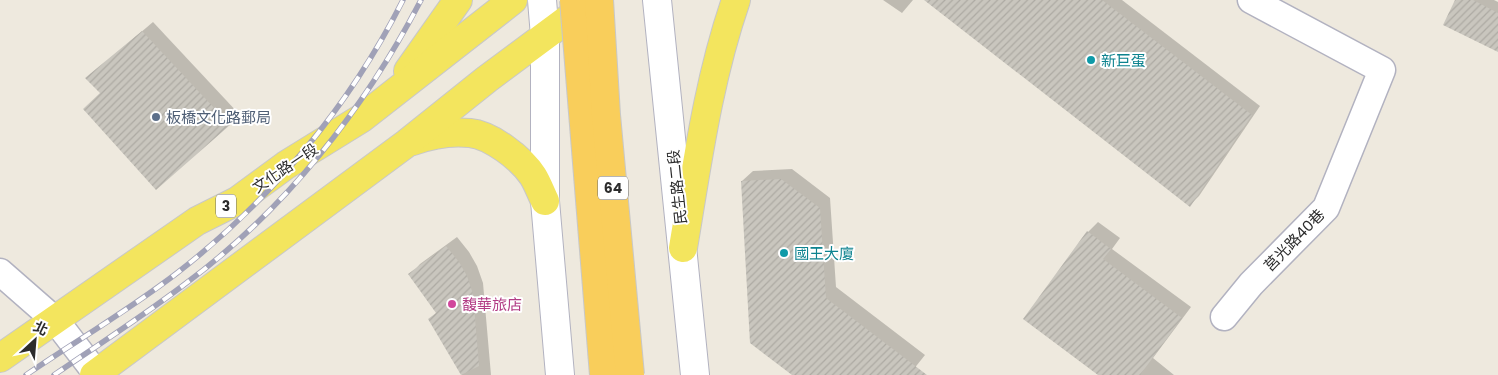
<svg xmlns="http://www.w3.org/2000/svg" width="1498" height="375" font-family="Poppins,'Noto Sans TC',sans-serif">
<style>
.shadow{fill:#0003}
.building{fill:url(#building-hatch)}
.lines{fill:none;stroke-linecap:round;stroke-linejoin:round}
.minor-casing{stroke:#b2b2c0;stroke-width:29}
.secondary-casing{stroke:#b2b2c0;stroke-width:30}
.primary-casing{stroke:#c8c8c8;stroke-width:30}
.minor{stroke:#fff;stroke-width:26}
.secondary{stroke:#fff;stroke-width:28}
.primary{stroke:#f3e55e;stroke-width:28}
.rail-casing{stroke:#a0a1b7;stroke-width:5.5}
.rail{stroke:#fff;stroke-width:4;stroke-dasharray:11;stroke-linecap:butt}
.trunk-bridge-casing{stroke:#c8c8c8;stroke-width:30;stroke-linecap:butt}
.trunk-bridge{stroke:#f9ce5b;stroke-width:28}
.culture-dot{fill:#0f9aa8;stroke:#fff;stroke-width:2}
.service-dot{fill:#5c6f8a;stroke:#fff;stroke-width:2}
.hotel-dot{fill:#d1479c;stroke:#fff;stroke-width:2}
.labels{text-anchor:middle;dominant-baseline:central;stroke-width:4;stroke-linejoin:round;paint-order:stroke}
.shield{fill:#fff;stroke:#6b6b6b;stroke-width:1}
.shield-label{font-size:14px;font-weight:bold;fill:#2c2c2c}
.culture-label{font-size:15px;fill:#0d838f;stroke:#fff;text-anchor:start}
.service-label{font-size:15px;fill:#4e5e75;stroke:#fff;text-anchor:start}
.street-label{font-size:15px;fill:#2c2c2c;stroke:#fff}
.hotel-label{font-size:15px;fill:#b23c85;stroke:#fff;text-anchor:start}
</style>
<defs>
<pattern id="building-hatch" width="6" height="6" patternUnits="userSpaceOnUse" patternTransform="scale(1.25)"><rect width="6" height="6" fill="#c9c6be"/><path d="M-1 1l2-2M0 6l6-6M5 7l2-2" fill="none" stroke="#adaaa3"/></pattern>
</defs>
<rect width="100%" height="100%" fill="#eee9de"/>
<g class="shadow">
<path d="M883,0h30l-11,13z"/>
<path d="M925,0h197l138,106 -61,90 -9,9z"/>
<path d="M1456,0h38l4,2v49z"/>
<path d="M153,22l86,92 -10,10 -128,-31 -14,-15z"/>
<path d="M792,169l38,29 6,89 89,68 -16,20h-115l-52,-194 11,-10z"/>
<path d="M1098,222l22,16 -8,11 79,58 -38,51 21,17h-73l-13,-143z"/>
<path d="M457,237l12,15 8,14 6,17 8,92h-29l-32,-56 7,-7 -27,-37 10,-11z"/>
</g>
<g class="building">
<path d="M924,0h178l150,115 -62,92z"/>
<path d="M1455,0h18l25,13v39l-55,-27z"/>
<path d="M142,31l88,94 -74,65 -73,-81 17,-16 -15,-15z"/>
<path d="M781,179l39,29 6,90 101,77h-135l-42,-32 -9,-162z"/>
<path d="M1087,231l24,18 -8,10 79,59 -42,57h-42l-75,-56z"/>
<path d="M446,246l13,16 8,14 6,18 6,72 -18,9 -33,-56 8,-6 -28,-39z"/>
</g>
<g class="lines">
<g class="minor-casing">
<g id="minor">
<path d="M0,272l56,49 40,52"/>
<path d="M1224,317l27,-33 75,-76 56,-138 -131,-70"/>
</g>
</g>
<g class="secondary-casing">
<g id="secondary">
<path d="M542,0l3,36v165l15,174"/>
<path d="M657,0l38,375"/>
</g>
</g>
<g class="primary-casing">
<g id="primary">
<path d="M408,71l50,-71"/>
<path d="M413,141c19,-7 38,-10 57,-8 21,2 52,26 63,43 5,8 8,17 12,25"/>
<path d="M683,248c14,-83 25,-167 53,-248"/>
<path d="M0,358l197,-137 40,-20 49,-36 76,-47 151,-118"/>
<path d="M94,375l313,-232 80,-64 105,-78"/>
</g>
</g>
<use href="#minor" class="minor"/>
<use href="#secondary" class="secondary"/>
<use href="#primary" class="primary"/>
<g class="rail-casing">
<g id="rail">
<path d="M26,375c50,-34 103,-65 151,-102 94,-73 172,-166 226,-273"/>
<path d="M54,375c44,-30 89,-59 131,-91 100,-74 179,-174 236,-284"/>
</g>
</g>
<use href="#rail" class="rail"/>
<g class="trunk-bridge-casing">
<g id="trunk-bridge">
<path d="M574,0l30,375"/>
<path d="M599,0l7,115 24,260"/>
</g>
</g>
<use href="#trunk-bridge" class="trunk-bridge"/>
</g>
<g class="culture-dot">
<circle cx="1091" cy="60" r="5"/>
<circle cx="784" cy="253" r="5"/>
</g>
<circle class="service-dot" cx="156" cy="117" r="5"/>
<circle class="hotel-dot" cx="452" cy="304" r="5"/>
<g class="labels">
<g class="shield">
<rect x="598" y="176.5" width="30" height="23" rx="4"/>
<rect x="216" y="194.5" width="20" height="23" rx="4"/>
</g>
<g class="shield-label">
<text x="613" y="188">64</text>
<text x="226" y="206">3</text>
</g>
<g class="culture-label">
<text x="1101" y="60">新巨蛋</text>
<text x="794" y="253">國王大廈</text>
</g>
<g class="service-label">
<text x="166" y="117">板橋文化路郵局</text>
</g>
<g class="street-label">
<text transform="translate(285 168) rotate(-34)">文化路一段</text>
<text transform="translate(677 187) rotate(-96)">民生路二段</text>
<text transform="translate(1294 240) rotate(-46)">莒光路40巷</text>
</g>
<g class="hotel-label">
<text x="462" y="304">馥華旅店</text>
</g>
</g>
<g transform="translate(35 340) rotate(26)" stroke="#ffffff" stroke-width="4" paint-order="stroke">
<path d="M0-4L9 19L0 12L-9 19Z" fill="#2c2c2c"/>
<text y="-8" font-size="14" font-weight="bold" text-anchor="middle" fill="#2c2c2c">北</text>
</g>
</svg>
